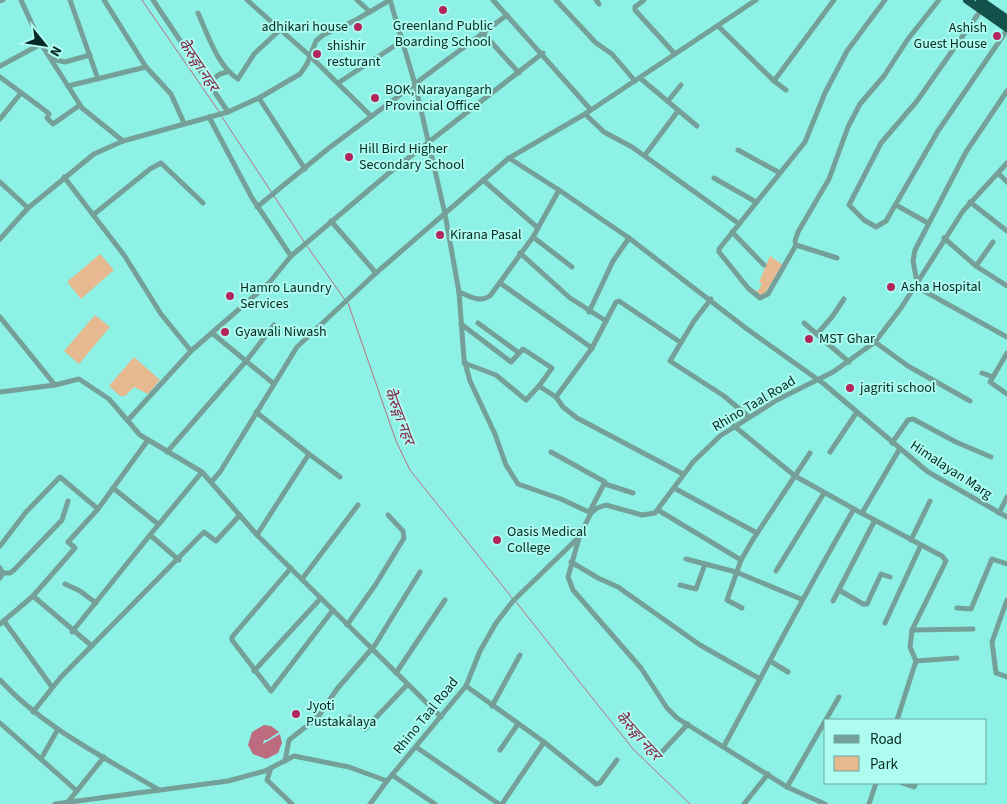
<svg xmlns="http://www.w3.org/2000/svg" width="1007" height="804" font-family="'Source Sans 3','Noto Sans Devanagari',sans-serif">
<style>
.green{fill:#e6b990}
.water{fill:#bd6c80}
.lines{fill:none;stroke-linecap:round;stroke-linejoin:round}
.stream{stroke:#bd6c80;stroke-width:1}
.minor{stroke:#75a099;stroke-width:5}
.highway{stroke:#13524b;stroke-width:8}
.poi-dot{fill:#b3255a;stroke:#aefcf0;stroke-width:2}
.labels{text-anchor:middle;dominant-baseline:central;stroke-width:4;stroke-linejoin:round;paint-order:stroke}
.poi-label{font-size:14px;fill:#072925;stroke:#aefcf0;text-anchor:start}
.street-label{font-size:14px;fill:#072925;stroke:#aefcf0}
.water-label{font-size:15px;font-style:italic;fill:#882647;stroke:#aefcf0}
</style>
<rect width="100%" height="100%" fill="#8df2e5"/>
<g class="green">
<path d="M100,254l14,16 -33,29 -14,-17z"/>
<path d="M770,256l13,9 -19,30 -3,1 -8,-7 5,2 4,-7 -3,-2z"/>
<path d="M95,315l15,12 -31,37 -15,-13z"/>
<path d="M134,357l26,23 -12,14 -14,-7 -9,9h-5l-11,-10z"/>
</g>
<path class="water" d="M264,725l7,1 8,6 -12,8h-3l-1,4 17,-10 2,9 -4,10 -12,6 -13,-5 -5,-9 4,-13z"/>
<g class="lines">
<g class="stream">
<path d="M142,0l78,113"/>
<path d="M222,117l50,76"/>
<path d="M274,196l31,47"/>
<path d="M307,246l38,54"/>
<path d="M348,303l48,138 14,29 103,129"/>
<path d="M516,602l117,147 57,55"/>
</g>
<g class="minor">
<path d="M21,0l20,44"/>
<path d="M70,0l28,79"/>
<path d="M104,0l42,67 25,27 13,29"/>
<path d="M153,0l75,112"/>
<path d="M247,0l63,56 61,60"/>
<path d="M357,0l13,12"/>
<path d="M390,0l25,84 30,130 14,78 5,67 6,22 25,53 11,31 12,19 43,15 30,14"/>
<path d="M493,0l98,110"/>
<path d="M556,0l40,43 16,11 23,27"/>
<path d="M596,0l3,4"/>
<path d="M644,0l-9,7v3l40,44"/>
<path d="M885,0l-38,51 -22,42 -20,49 -86,107v3l29,36 12,10 8,-4 28,-49 -1,-4 3,-9 31,-53 19,-52 12,-23 24,-28 24,-37 31,-39"/>
<path d="M0,1l3,-1"/>
<path d="M981,10l-64,91 -36,42 -32,62 15,15 12,7 10,-6 52,-90 69,-101"/>
<path d="M198,13c10,22 19,52 40,66l16,-25 27,-25"/>
<path d="M718,26l56,55 12,9"/>
<path d="M484,34l35,39"/>
<path d="M52,59l13,3 25,-7"/>
<path d="M0,66l41,-22 27,42"/>
<path d="M0,77l47,35 2,2 -2,4 6,6 27,-19"/>
<path d="M640,78l57,48"/>
<path d="M774,81l60,-81"/>
<path d="M208,83l12,-9 7,-2"/>
<path d="M338,83l64,-42"/>
<path d="M259,98l46,71"/>
<path d="M668,101l13,-16"/>
<path d="M585,114l19,18 28,15 106,76"/>
<path d="M209,117l43,81 39,58"/>
<path d="M0,119l21,-26"/>
<path d="M123,141l-41,-33 -14,-22 78,-19"/>
<path d="M738,150l42,23"/>
<path d="M645,155l33,-44"/>
<path d="M999,174l8,8"/>
<path d="M64,177l60,78 37,59 30,37"/>
<path d="M714,178l42,24"/>
<path d="M483,180l55,48"/>
<path d="M0,182l28,26"/>
<path d="M559,190l70,48 118,91 77,55 104,88 79,45"/>
<path d="M970,202l37,29"/>
<path d="M896,205l32,18"/>
<path d="M257,207l72,-59 178,-133"/>
<path d="M93,215l57,-46 11,-6 42,40"/>
<path d="M331,221l45,52"/>
<path d="M732,232l32,33"/>
<path d="M533,237l39,30"/>
<path d="M944,238l32,28 31,20"/>
<path d="M0,239l28,-31 66,-54 29,-13 105,-29 31,-14 41,-24 7,-10 9,-23 7,-6 31,-14 36,-21"/>
<path d="M796,245l41,13"/>
<path d="M520,253l50,45 36,23"/>
<path d="M976,266l17,-24"/>
<path d="M917,282l-4,-21 2,-11 51,-98 41,-61"/>
<path d="M500,283l92,65"/>
<path d="M915,286l92,51"/>
<path d="M459,292c11,4 20,11 31,4l43,-59 26,-47 -50,-32"/>
<path d="M711,299l-17,22 -24,40 54,35 25,21"/>
<path d="M589,312l24,-51 16,-23"/>
<path d="M0,317l55,68 24,-6 30,20 31,36 62,37 55,63 184,182"/>
<path d="M478,323l41,30"/>
<path d="M804,323l45,39"/>
<path d="M461,324l50,38 12,-13 29,19 -13,18"/>
<path d="M212,333l62,51"/>
<path d="M817,334l15,-17 12,-18"/>
<path d="M680,342l-61,-41 -3,1 -24,46 -36,49 7,10 14,11 106,56"/>
<path d="M875,342l33,24 62,35"/>
<path d="M1007,353l-17,29 17,12"/>
<path d="M464,363l32,12 30,25 13,-14 17,11"/>
<path d="M982,373l11,4"/>
<path d="M0,392l55,-7"/>
<path d="M256,412l53,42 -52,81"/>
<path d="M129,419l62,-68 78,-68 22,-27 98,-83 154,-120"/>
<path d="M892,443l16,-23 5,-1 43,23 35,15"/>
<path d="M167,452l80,-92 27,-35"/>
<path d="M551,452l54,30 -15,29"/>
<path d="M830,452l27,-40"/>
<path d="M309,454l31,23"/>
<path d="M211,482l9,-10 77,-125 79,-74 133,-115 76,-44 171,-114"/>
<path d="M605,484l28,9"/>
<path d="M113,488l45,36"/>
<path d="M674,488l83,45"/>
<path d="M854,509l88,47 4,5 -34,69 -2,17 6,14 -19,59"/>
<path d="M658,510l83,50"/>
<path d="M862,513l37,-63"/>
<path d="M999,513l8,-16"/>
<path d="M579,538l-11,39 5,13 68,78 26,40 10,10 110,69 38,17"/>
<path d="M911,540l19,-39"/>
<path d="M0,546l26,-34 34,-35 38,32"/>
<path d="M686,559l50,13 65,27"/>
<path d="M179,560l-29,-25 52,-63"/>
<path d="M571,562l27,16 20,9 82,58 60,34"/>
<path d="M0,568l3,5 -3,5"/>
<path d="M291,568l-59,69v3l39,51 62,-81"/>
<path d="M776,571l48,-78"/>
<path d="M3,573h7l4,-3 48,-50 6,-19"/>
<path d="M302,579l56,-74"/>
<path d="M65,584l15,7 16,12"/>
<path d="M680,585l16,4 9,-25"/>
<path d="M839,590l24,14h4l14,-30 9,3"/>
<path d="M33,596l59,50"/>
<path d="M1007,600l-15,42 4,31 11,4"/>
<path d="M833,601l42,-81"/>
<path d="M742,608l-15,-8 14,-40 11,-19 58,-88"/>
<path d="M957,608l14,1 21,-50 15,5"/>
<path d="M4,621l48,66"/>
<path d="M885,623l36,-78"/>
<path d="M0,624l33,-28 42,-48 -7,-6 30,-33 50,-69"/>
<path d="M347,625l29,-41 28,-46 -1,-7 -15,-16"/>
<path d="M912,630l61,-1"/>
<path d="M72,632l78,-97"/>
<path d="M770,661l18,11"/>
<path d="M916,661l41,-3"/>
<path d="M254,671l67,-73"/>
<path d="M396,673l49,-73"/>
<path d="M0,680c44,48 104,77 159,110"/>
<path d="M466,686l78,56 -42,62"/>
<path d="M492,706l28,-51"/>
<path d="M33,712l28,-35 143,-145 12,9 24,-26"/>
<path d="M350,717l15,12 42,-44"/>
<path d="M0,723l77,68"/>
<path d="M544,742l52,42 4,-1 17,-23"/>
<path d="M724,746c43,-79 84,-159 130,-237l-59,-33 -61,-50"/>
<path d="M416,747l83,57"/>
<path d="M500,750l18,-26"/>
<path d="M660,754l28,-30"/>
<path d="M41,759l17,-30"/>
<path d="M285,761l4,-21 29,-23 19,-28 38,-44 45,-73"/>
<path d="M271,768l-4,12 25,24"/>
<path d="M392,775l43,29"/>
<path d="M902,783l12,4 2,-4"/>
<path d="M787,787l52,-90"/>
<path d="M68,802l36,-45"/>
<path d="M55,804l173,-23 37,-10 29,-15 55,11 38,14 79,-95 14,-35 16,-28 17,-22 66,-64 12,-24 6,-5 9,-3 36,10 13,-2 38,-51 27,-26 57,-36 56,-28 42,-30 26,-34 62,-97 44,-48"/>
<path d="M370,804l17,-23"/>
<path d="M744,804l24,-30"/>
<path d="M869,804l7,-21"/>
</g>
<g class="highway">
<path d="M967,0l40,28"/>
<path d="M980,0l27,19"/>
</g>
</g>
<g class="poi-dot">
<circle cx="443" cy="10" r="5"/>
<circle cx="358" cy="27" r="5"/>
<circle cx="997" cy="36" r="5"/>
<circle cx="317" cy="54" r="5"/>
<circle cx="375" cy="98" r="5"/>
<circle cx="349" cy="157" r="5"/>
<circle cx="440" cy="235" r="5"/>
<circle cx="891" cy="287" r="5"/>
<circle cx="230" cy="296" r="5"/>
<circle cx="225" cy="332" r="5"/>
<circle cx="809" cy="339" r="5"/>
<circle cx="850" cy="388" r="5"/>
<circle cx="497" cy="540" r="5"/>
<circle cx="296" cy="714" r="5"/>
</g>
<g class="labels">
<g class="poi-label">
<text x="443" y="26" text-anchor="middle">Greenland Public<tspan x="443" dy="16">Boarding School</tspan></text>
<text x="348" y="27" text-anchor="end">adhikari house</text>
<text x="987" y="28" text-anchor="end">Ashish<tspan x="987" dy="16">Guest House</tspan></text>
<text x="327" y="46">shishir<tspan x="327" dy="16">resturant</tspan></text>
<text x="385" y="90">BOK, Narayangarh<tspan x="385" dy="16">Provincial Office</tspan></text>
<text x="359" y="149">Hill Bird Higher<tspan x="359" dy="16">Secondary School</tspan></text>
<text x="450" y="235">Kirana Pasal</text>
<text x="901" y="287">Asha Hospital</text>
<text x="240" y="288">Hamro Laundry<tspan x="240" dy="16">Services</tspan></text>
<text x="235" y="332">Gyawali Niwash</text>
<text x="819" y="339">MST Ghar</text>
<text x="860" y="388">jagriti school</text>
<text x="507" y="532">Oasis Medical<tspan x="507" dy="16">College</tspan></text>
<text x="306" y="706">Jyoti<tspan x="306" dy="16">Pustakalaya</tspan></text>
</g>
<g class="street-label">
<text transform="translate(754 404) rotate(-31)">Rhino Taal Road</text>
<text transform="translate(951 470) rotate(33)">Himalayan Marg</text>
<text transform="translate(426 716) rotate(-51)">Rhino Taal Road</text>
</g>
<g class="water-label">
<text transform="translate(198 65) rotate(56)">केेरुङ्गा नहर</text>
<text transform="translate(399 416) rotate(69)">केेरुङ्गा नहर</text>
<text transform="translate(638 736) rotate(48)">केेरुङ्गा नहर</text>
</g>
</g>
<rect x="824" y="719" width="162" height="65" fill="#aefcf0" stroke="#6ba89f"/>
<rect x="834" y="735" width="25" height="8" fill="#75a099" stroke="#6ba89f"/>
<text x="870" y="744" font-size="15" fill="#072925">Road</text>
<rect x="834" y="756" width="25" height="15" fill="#e6b990" stroke="#6ba89f"/>
<text x="870" y="769" font-size="15" fill="#072925">Park</text>
<g transform="translate(45 45) rotate(120)" stroke="#aefcf0" stroke-width="4" paint-order="stroke">
<path d="M0-4L9 19L0 12L-9 19Z" fill="#072925"/>
<text y="-8" font-size="14" font-weight="bold" text-anchor="middle" fill="#072925">N</text>
</g>
</svg>
